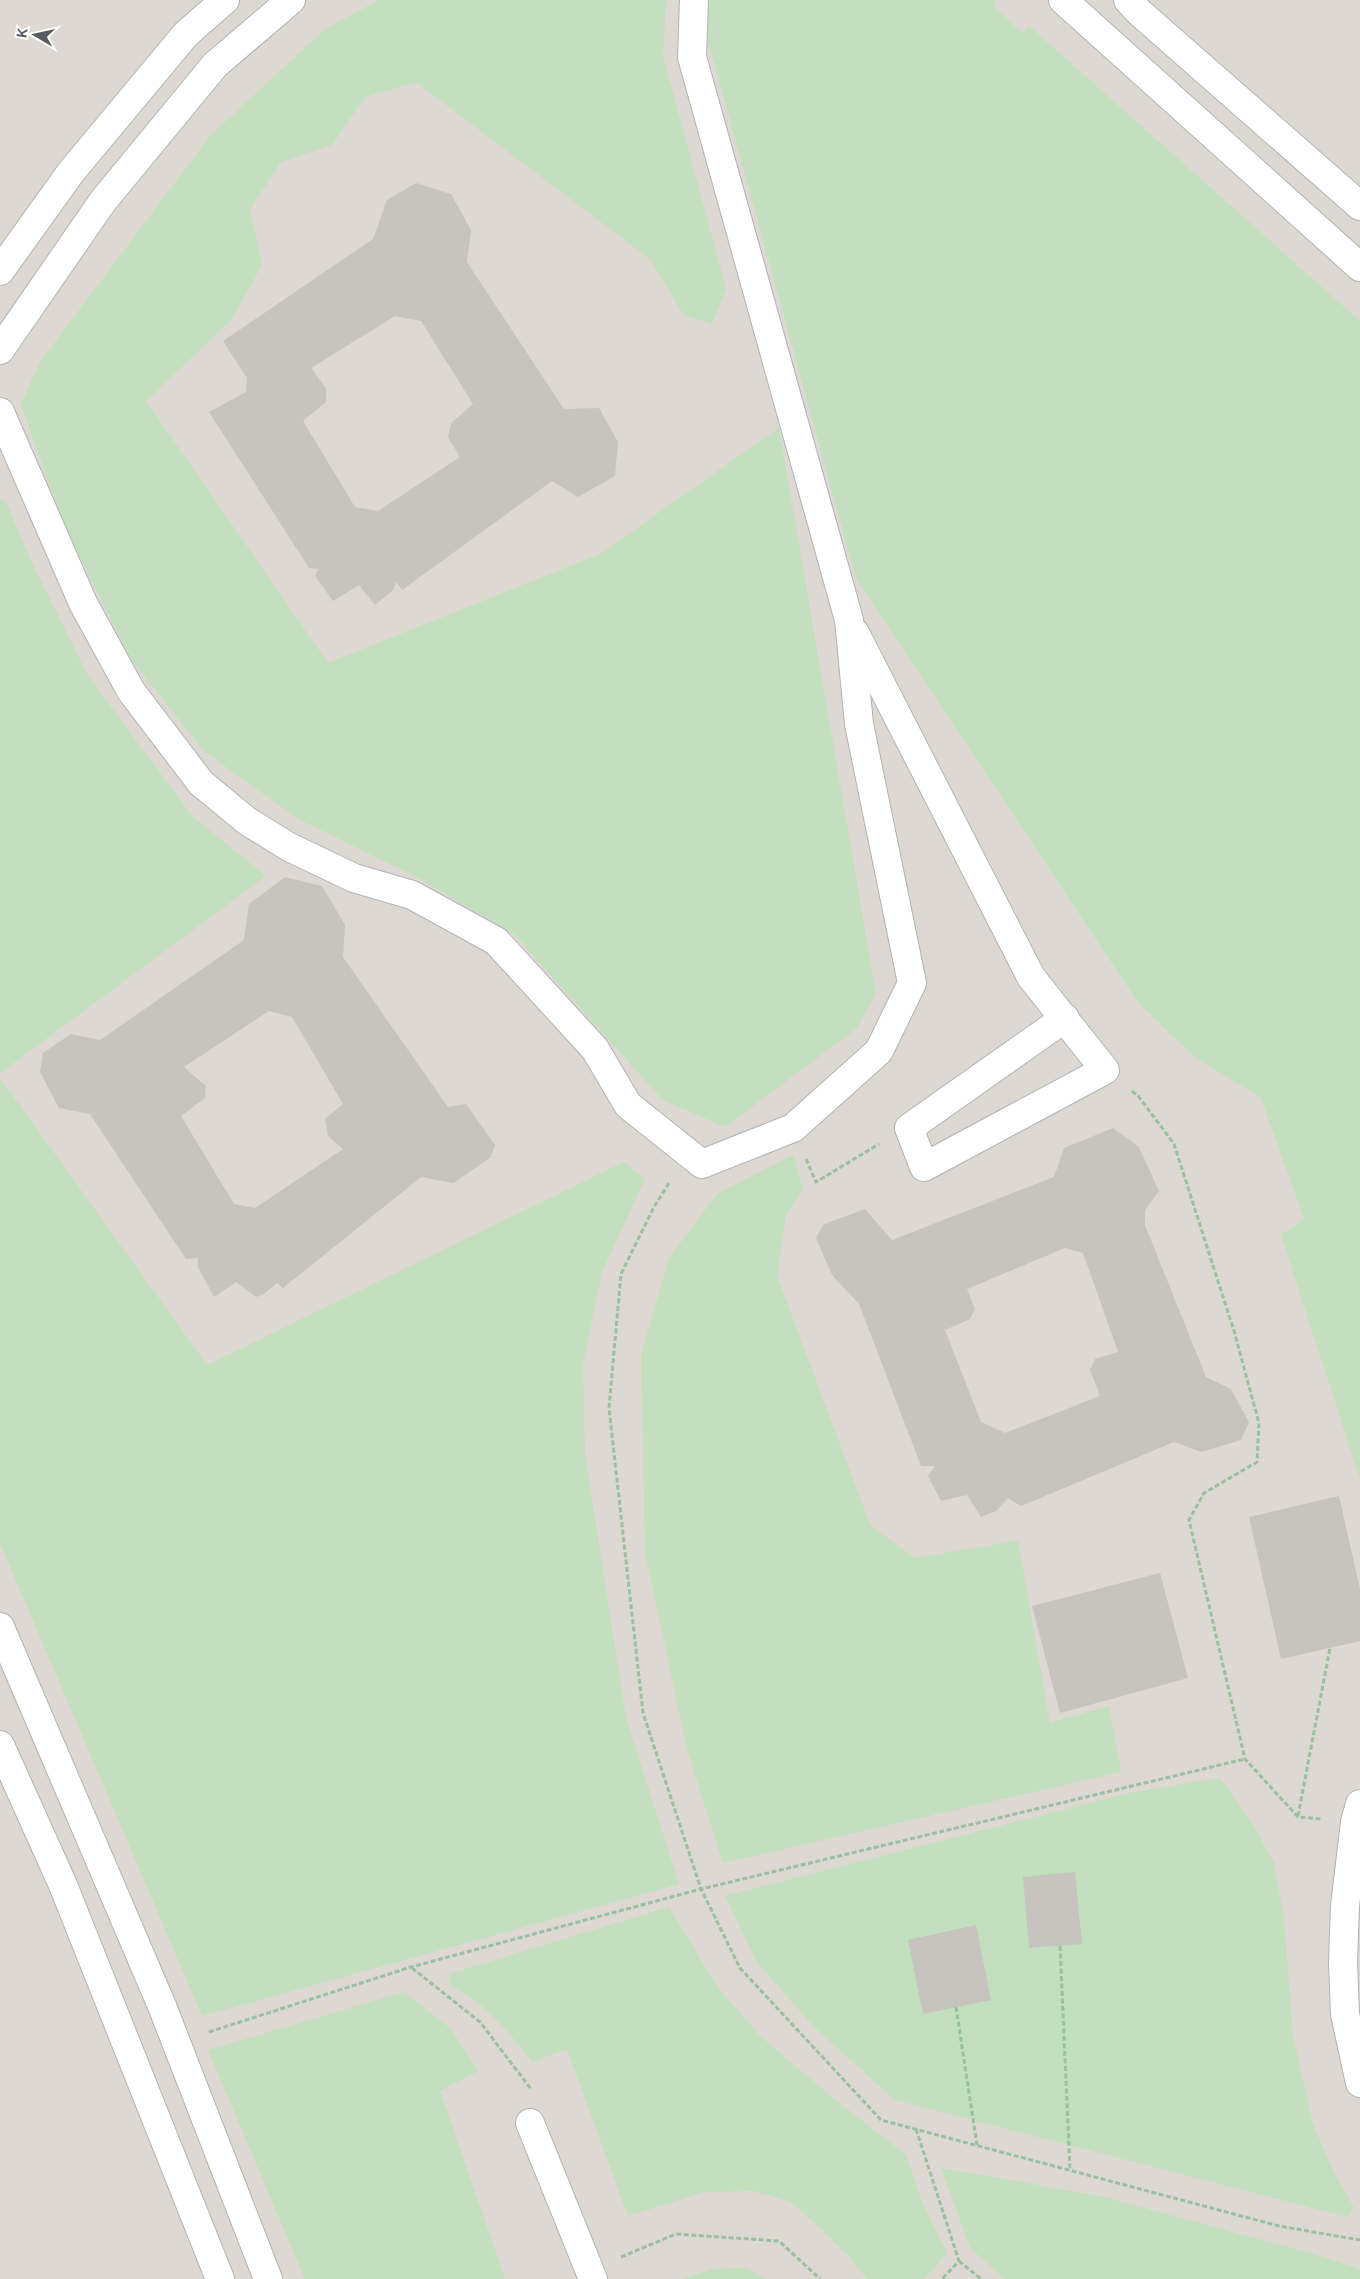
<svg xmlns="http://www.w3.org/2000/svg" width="1360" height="2279" font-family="Raleway,sans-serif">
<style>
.education{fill:#ddd8d1}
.green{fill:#c2dfbe}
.building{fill:#c7c3be;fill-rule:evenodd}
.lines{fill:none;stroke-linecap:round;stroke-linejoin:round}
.minor-casing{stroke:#b1b3b6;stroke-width:30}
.path{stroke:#99c0a0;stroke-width:3;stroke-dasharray:5 2.5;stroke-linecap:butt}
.minor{stroke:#fff;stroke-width:28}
</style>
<rect width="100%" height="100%" fill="#eae7e0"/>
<rect class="education" x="0" y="0" width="1360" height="2279"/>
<g class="green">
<path d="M379,0h287l-3,56 63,233 -14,35 -28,-9 -33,-55 -235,-178 -51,15 -33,48 -51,17 -31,47 12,56 -31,55 -85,81 182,262 272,-109 179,-126 97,566 -20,35 -131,98 -62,-27 -148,-165 -100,-59 -115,-56 -96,-69 -73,-92 -68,-136 -42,-119 19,-42 171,-227 113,-105z"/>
<path d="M709,0h287l-3,5 29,28 7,-7 331,295v1158l-79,-244 23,-16 -43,-121 -66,-41 -56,-53 -283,-426 -150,-545z"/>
<path d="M0,498l7,6 23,55 58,117 104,140 74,60 -266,197z"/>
<path d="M0,1078l207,287 417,-203 21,17 -43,93 -19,93 2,89 41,264 53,166 -477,132 -202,-473z"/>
<path d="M793,1155l10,35 -17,24 -9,62 93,249 45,33 103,-17 32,182 59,-17 12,66 -398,91 -36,-114 -42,-197 -4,-197 28,-97 48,-64z"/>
<path d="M1220,1778l32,45 22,40 10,56 9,117 20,88 19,45 22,39 -7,9 -452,-117 -82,-74 -56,-64 -32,-66 404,-103z"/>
<path d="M669,1907l49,81 43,49 67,57 78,61 16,47 25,51 -23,26h-57l-19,-24 -56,-53 -38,-11 -50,1 -76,24 -61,-167 -35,13c-25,-32 -44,-58 -81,-75l-2,-13z"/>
<path d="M404,1992l47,37 27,42 -38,20 65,188h-200l-97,-229z"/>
<path d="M941,2168l159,28 224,61 36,12v10h-355l-35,-31z"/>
<path d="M747,2268l19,11h-83l29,-10z"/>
</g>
<g class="building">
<path d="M416,183l35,11 20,36 -4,32 97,147 35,-1 19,34 -3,34 -37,21 -26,-16 -150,109 -6,-8 -3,8 -18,15 -16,-20 -26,16 -18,-25 3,-7 -9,-1 -100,-156 37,-20 1,-14 -24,-37 150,-102 14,-39zM395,316l26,5 52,83 -22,19 -3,14 12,20 -82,54 -23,-4 -52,-86 23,-19v-14l-15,-20z"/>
<path d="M285,877l37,9 23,39 -2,32 105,150 18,-3 29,41 -5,13 -37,25 -32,-6 -138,111 -6,-5 -13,11 -8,3 -20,-15 -22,15 -16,-30v-9l-12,1 -96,-145 -31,-6 -19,-36 3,-19 28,-19 29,6 144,-100 5,-36zM269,1011l23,6 51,87 -18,15 3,17 15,13 -88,59 -21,-4 -53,-88 24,-18 1,-12 -22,-19z"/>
<path d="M1113,1128l26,19 20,44 -14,19v15l61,152 25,12 18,33 -8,18 -40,12 -27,-10 -153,64 -13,-8 -12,13 -15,6 -14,-22 -26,6 -13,-25 7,-10h-14l-62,-162 -27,-29 -16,-37 8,-14 41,-15 27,31 162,-63 10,-29zM1065,1248l18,5 35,99 -23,7 -5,11 10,26 -95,37 -24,-11 -36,-92 25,-11 5,-10 -8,-20z"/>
<path d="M1339,1496l21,93v52l-79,18 -32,-142z"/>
<path d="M1160,1573l28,105 -128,35 -28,-107z"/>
<path d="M1075,1872l7,72 -53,4 -6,-71z"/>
<path d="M976,1925l15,75 -68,14 -15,-74z"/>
</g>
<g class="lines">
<g class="minor-casing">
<g id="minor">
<path d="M1063,0l297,267"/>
<path d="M1128,0l11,12 221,194"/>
<path d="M0,271l71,-99 115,-138 39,-34"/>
<path d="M0,350l103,-149 112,-136 76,-65"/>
<path d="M0,412l83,191 48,88 70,92 46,38 42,26 65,31 58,17 84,46 99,108 33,56 74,59 91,-36 86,-77 33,-68 -53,-259 -10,-104 -157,-563 2,-57"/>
<path d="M855,633l176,344 74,93 -181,97 -15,-39 156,-110"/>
<path d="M0,1627l162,379 106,273"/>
<path d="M0,1745l63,140 157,394"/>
<path d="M1360,1804l-5,18 -10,84 -2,56 2,52 15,69"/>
<path d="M530,2123l63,156"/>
</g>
</g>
<g class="path">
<path d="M1132,1091l7,6 35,47 60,187 25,92 -2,39 -53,31 -15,27 56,239 53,58 24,2"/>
<path d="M806,1159l10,23 63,-38"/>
<path d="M669,1183l-15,24 -33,67 -12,134 34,305 58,176 39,79 141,152 398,106 81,14"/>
<path d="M1298,1816l32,-168"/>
<path d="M1060,1946l10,224"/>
<path d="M412,1968l68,54 51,67"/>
<path d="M956,2007l21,138"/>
<path d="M209,2032l202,-65 290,-78 544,-130"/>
<path d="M916,2129l43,132 -17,18"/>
<path d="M621,2257l55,-23 103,7 41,38"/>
<path d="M959,2261l22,18"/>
</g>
<use href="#minor" class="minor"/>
</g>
<g transform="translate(35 35) rotate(279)" stroke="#ffffff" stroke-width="4" paint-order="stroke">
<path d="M0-4L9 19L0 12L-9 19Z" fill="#595c5f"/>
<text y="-8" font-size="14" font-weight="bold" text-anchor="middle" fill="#595c5f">K</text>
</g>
</svg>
